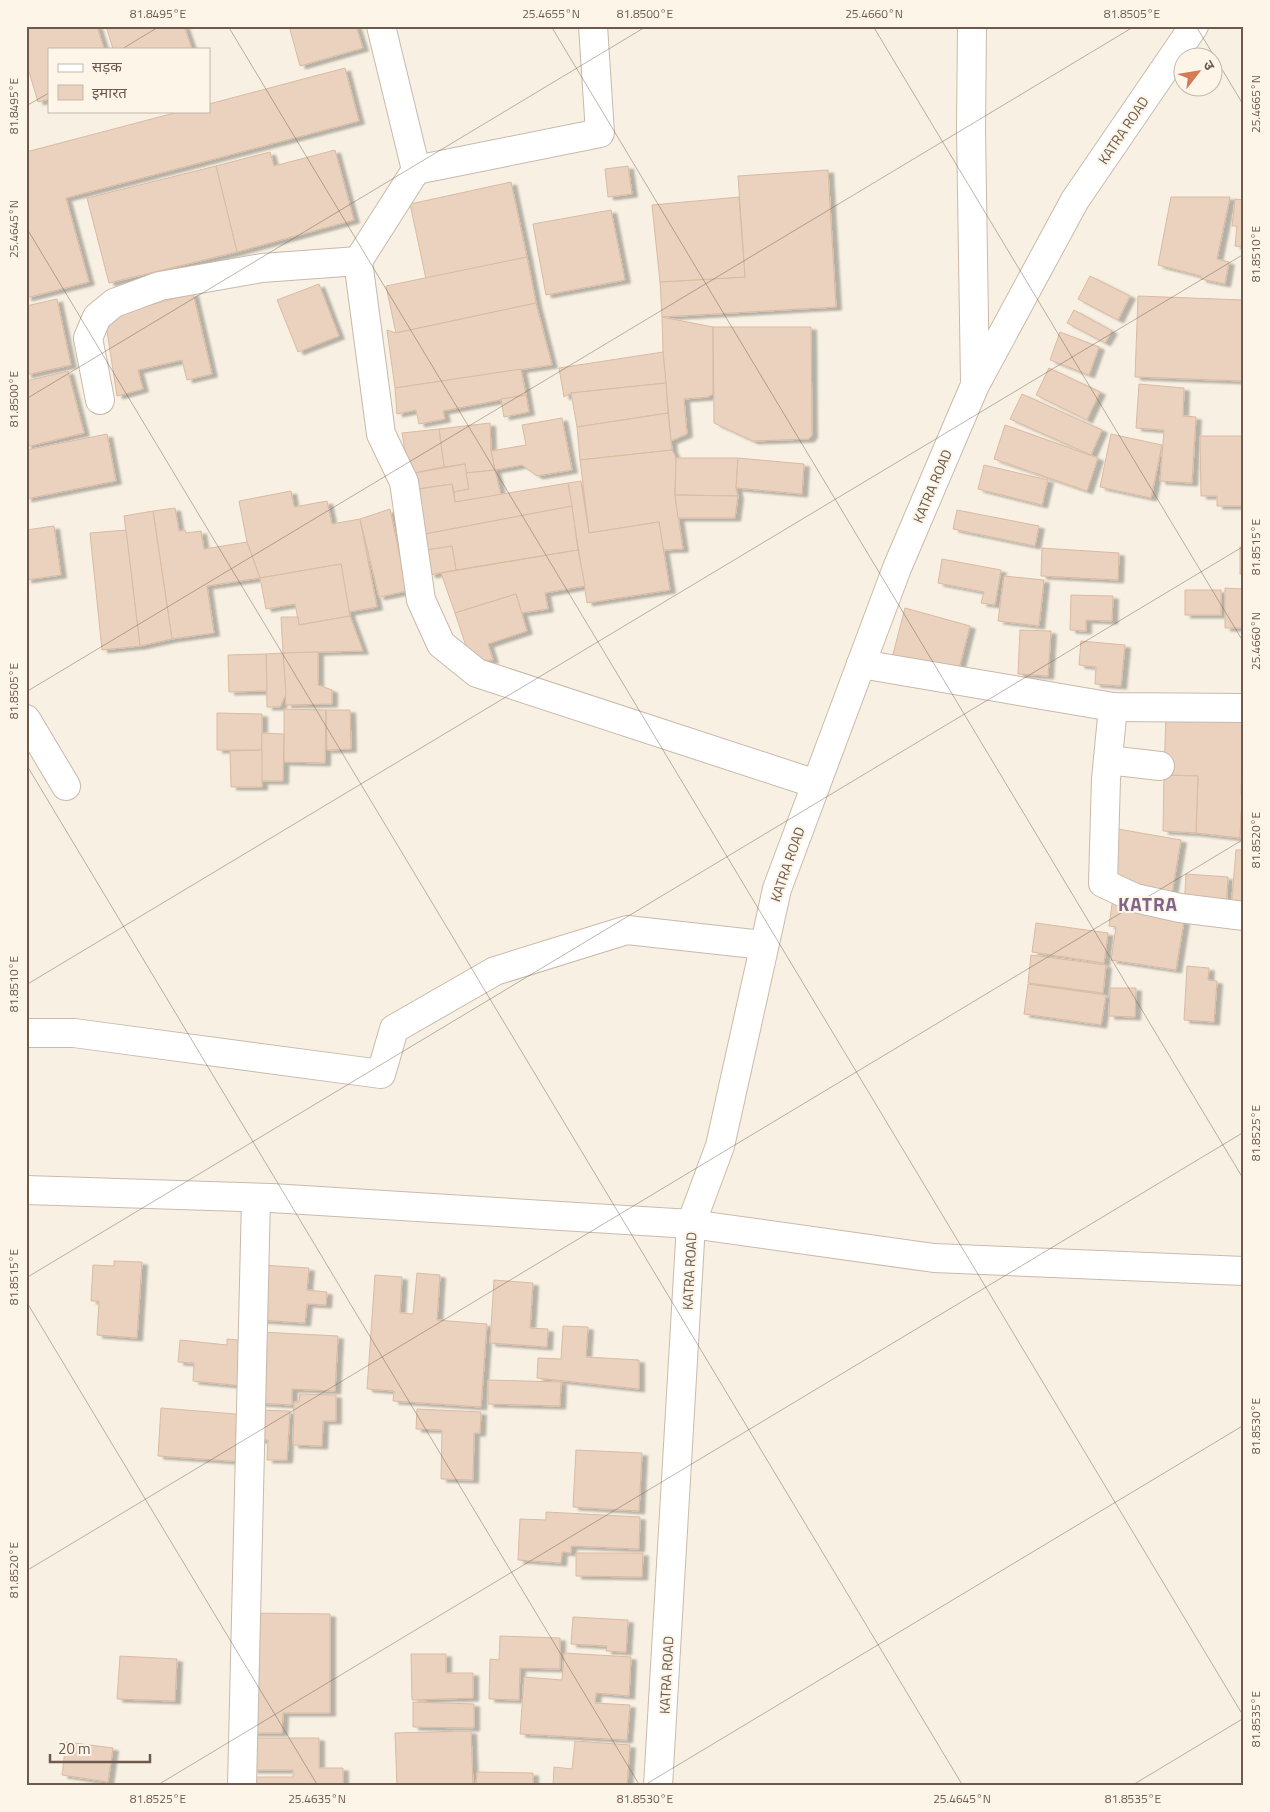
<svg xmlns="http://www.w3.org/2000/svg" width="1270" height="1812" font-family="'Titillium Web','Noto Sans Devanagari',sans-serif">
<style>
.building{fill:#ead2be;stroke:#dabaa1;filter:url(#shadow)}
.lines{fill:none;stroke-linecap:round;stroke-linejoin:round}
.street-casing{stroke:#c7b9ab;stroke-width:30}
.secondary-casing{stroke:#cabaaa;stroke-width:30}
.street{stroke:#fff;stroke-width:28}
.secondary{stroke:#fff;stroke-width:28}
.ticks{fill:none;stroke:#6d5a4c;stroke-width:1;stroke-opacity:0.45}
.labels{text-anchor:middle;dominant-baseline:central;stroke-width:4;stroke-linejoin:round;paint-order:stroke}
.street-label{font-size:14px;fill:#6d5a4c;stroke:#fcf5e8}
.district-label{font-size:19px;font-weight:bold;letter-spacing:1px;fill:#7f6589;stroke:#fcf5e8}
.neatline{fill:none;stroke:#6d5a4c;stroke-width:2}
.ticks-label{font-size:12px;text-anchor:middle;fill:#6d5a4c}
</style>
<defs>
<filter id="shadow"><feDropShadow dx="5.5" dy="3" stdDeviation="1" flood-color="#0004"/></filter>
</defs>
<rect width="100%" height="100%" fill="#f8f1e3"/>
<g class="building">
<path d="M26,26h71l7,23h-55v50l-11,3 -12,-40z"/>
<path d="M106,26h78l8,23h-79z"/>
<path d="M289,26h67l7,22 -63,18z"/>
<path d="M345,68l14,53 -293,77 23,84 -63,16v-146l156,-41h27v-7z"/>
<path d="M335,150l19,70 -117,32 -21,-86 54,-14 4,14z"/>
<path d="M216,166l21,86 -128,31 -22,-85z"/>
<path d="M628,166l4,28 -24,3 -3,-28z"/>
<path d="M828,170l8,137 -174,10 -2,-35 85,-5 -7,-101z"/>
<path d="M511,182l16,75 -101,22 -16,-75z"/>
<path d="M739,197l6,80 -85,5 -8,-77z"/>
<path d="M1171,197h59l-13,62 12,3 -4,22 -24,-5v-3l-43,-11z"/>
<path d="M1235,199l9,1v47l-9,-1 2,-20h-5z"/>
<path d="M611,210l14,70 -79,15 -13,-71z"/>
<path d="M527,257l9,46 -140,30 -10,-47z"/>
<path d="M1090,276l40,20 -12,24 -40,-21z"/>
<path d="M319,284l20,52 -41,16 -21,-52z"/>
<path d="M193,293l19,81 -25,6 -5,-20 -44,10 5,19 -26,7 -12,-78z"/>
<path d="M1138,296l106,4v81l-109,-4z"/>
<path d="M57,299l14,66 -45,10v-69z"/>
<path d="M536,303l16,62 -157,23 -8,-58 9,3z"/>
<path d="M1074,310l38,21 -7,12 -38,-20z"/>
<path d="M662,317l51,10v67l-5,3 -24,2 3,35 -16,7 -8,-89z"/>
<path d="M713,327h98l1,108 -3,4 -56,2 -39,-18z"/>
<path d="M1060,332l39,15 -10,28 -39,-15z"/>
<path d="M663,352l3,31 -95,10 -7,4 -5,-29z"/>
<path d="M1049,368l51,24 -13,28 -51,-25z"/>
<path d="M521,369l5,26 -83,16 2,8 -26,5 -3,-14 -19,4 -2,-26z"/>
<path d="M68,371l16,62 -58,14v-66z"/>
<path d="M666,383l2,30 -91,14 -6,-34z"/>
<path d="M1139,384l45,4 -1,28 13,1 -4,66 -32,-2 4,-51 -28,-2z"/>
<path d="M1022,394l80,36 -11,25 -81,-36z"/>
<path d="M526,395l3,17 -25,5 -3,-18z"/>
<path d="M668,413l4,37 -92,10 -3,-33z"/>
<path d="M562,418l10,52 -35,6 -15,-11 -27,5 -4,-19 35,-6 -4,-20z"/>
<path d="M490,423l1,28 4,19 -29,3 -1,-9 -21,3 -5,-38z"/>
<path d="M1005,425l93,33 -11,33 -93,-32z"/>
<path d="M439,429l5,38 -35,7 -7,-41z"/>
<path d="M107,434l9,47 -90,18v-49z"/>
<path d="M1111,434l51,11 -11,53 -51,-11z"/>
<path d="M1200,436h44l-1,70h-26v-10h-16z"/>
<path d="M672,450l4,8 -1,37 8,54 -20,1 -4,-28 -70,11 -9,-73z"/>
<path d="M676,458h62l-2,30 2,8 -63,-1z"/>
<path d="M738,458l66,6 -2,30 -66,-6z"/>
<path d="M465,464l4,25 -15,3 -2,-8 -40,6 -3,-16z"/>
<path d="M984,465l64,15 -6,25 -64,-16z"/>
<path d="M495,470l6,25 -46,7 -1,-10 15,-3 -3,-16z"/>
<path d="M581,481l8,52 70,-11 11,68 -83,13 -19,-120z"/>
<path d="M568,483l4,23 -152,29 -8,-45 40,-6 3,18z"/>
<path d="M291,491l3,16 33,-6 5,23 28,-5 17,88 -28,5 -8,-48 -81,14 -13,-36 -8,-41z"/>
<path d="M675,495l63,1 -3,22h-57z"/>
<path d="M572,506l6,44 -122,20 -4,-24 -25,4 -7,-15z"/>
<path d="M175,508l4,23 6,-1 1,3 15,-2 3,18 43,-7 13,36 -53,8 7,47 -42,6 -19,-128z"/>
<path d="M390,509l17,82 -28,6 -19,-78z"/>
<path d="M957,510l82,16 -4,20 -82,-17z"/>
<path d="M153,511l19,128 -32,7 -16,-130z"/>
<path d="M54,526l7,49 -35,5v-50z"/>
<path d="M126,530l14,116 -38,4 -12,-117z"/>
<path d="M452,546l4,24 -26,5 -3,-25z"/>
<rect x="1240" y="547" width="4" height="27"/>
<path d="M1042,548l77,5 -1,27 -77,-4z"/>
<path d="M578,550l7,36 -40,7 3,16 -27,4 -5,-19 -61,19 -14,-40z"/>
<path d="M942,559l59,11 -6,35 -14,-2 3,-11 -46,-9z"/>
<path d="M341,564l9,52 -51,9 -4,-21 -29,5 -6,-31z"/>
<path d="M1004,576l40,4 -5,46 -41,-5z"/>
<path d="M1225,588l19,1v39h-19z"/>
<rect x="1185" y="590" width="36" height="25"/>
<path d="M516,594l11,37 -39,13 5,16 -22,1 -16,-48z"/>
<path d="M1071,595l42,1 -1,25 -26,-1v11l-16,-1z"/>
<path d="M905,608l65,18 -13,50 -65,-18z"/>
<path d="M350,616l13,35 -80,2 -2,-36h17l1,8z"/>
<path d="M1020,630l31,1 -3,45 -30,-2z"/>
<path d="M1081,641l44,4 -4,41 -26,-2 1,-17 -17,-2z"/>
<path d="M318,652v33l14,5v14l-46,1 -3,-52z"/>
<path d="M283,653l3,41 -6,13h-13l-1,-53z"/>
<path d="M266,654l1,37 -38,1 -1,-37z"/>
<path d="M284,709l42,1 -1,53 -41,-1z"/>
<path d="M326,710h24l1,39 -24,1z"/>
<path d="M217,713l45,1v36h-45z"/>
<path d="M1166,714l77,3 -2,75 1,7 -2,39 -44,-5 2,-57 -34,-1z"/>
<path d="M262,733l22,1 -1,47h-22z"/>
<path d="M262,750v37h-31l-1,-36z"/>
<path d="M1164,775l34,1 -2,57 -33,-2z"/>
<path d="M1242,799h2v39h-4z"/>
<path d="M1118,829l63,11 -9,53 -63,-10z"/>
<path d="M1236,850h8v61l-13,-1z"/>
<path d="M1186,874l42,3 -2,34 -42,-3z"/>
<path d="M1113,897l35,6 -2,12 38,6 -8,49 -65,-10 5,-33 -7,-1z"/>
<path d="M1036,923l72,10 -4,30 -72,-11z"/>
<path d="M1031,955l75,10 -3,28 -75,-10z"/>
<path d="M1187,966l22,2 -1,12 9,1 -3,41 -30,-2z"/>
<path d="M1028,984l78,11 -5,30 -77,-11z"/>
<path d="M1110,988h26l-1,29 -26,-1z"/>
<path d="M114,1261l28,1 -5,76 -40,-3 2,-34h-8l2,-36 21,1z"/>
<path d="M262,1265l47,3 -2,22 20,2 -1,13 -19,-1 -2,19 -47,-3z"/>
<path d="M417,1273l23,2 -3,45 50,4 -6,83 -88,-6 1,-10 -27,-2 8,-114 27,2 -2,36 13,1z"/>
<path d="M494,1280l39,3 -3,45 18,1 -1,18 -57,-4z"/>
<path d="M563,1326l25,1 -2,30 53,3v29l-102,-11 1,-20 23,1z"/>
<path d="M261,1332l77,4 -3,55 -43,-2v16l-34,-2z"/>
<path d="M227,1339l21,2 -5,45 -50,-5 1,-18 -16,-1 2,-22 47,5z"/>
<path d="M488,1380l73,2 -1,24 -72,-2z"/>
<path d="M300,1394l36,1v26h-13l-1,25 -29,-1 1,-43h5z"/>
<path d="M161,1408l87,7 -3,47 -87,-6z"/>
<path d="M417,1409l64,3 -1,21h-6l-1,47 -32,-1 1,-49 -26,-1z"/>
<path d="M259,1410l31,1 -3,49h-20l1,-20h-10z"/>
<path d="M576,1450l66,3 -3,58 -66,-4z"/>
<path d="M546,1512l94,5 -1,32 -68,-3v7l-9,-1 -1,11 -43,-3 2,-41 26,1z"/>
<path d="M576,1553h67l-1,24 -66,-1z"/>
<path d="M246,1613l84,1v99h-47l-1,20h-30z"/>
<path d="M573,1617l55,3 -2,32 -20,-1 1,-5 -36,-2z"/>
<path d="M500,1636l60,2v31l-40,-1 -1,32 -30,-1 1,-40 9,1z"/>
<path d="M564,1653l67,4 -2,39 -33,-3 -1,10 35,2 -3,35 -107,-6 4,-57 38,3z"/>
<path d="M411,1654h35v19h27v25l-61,2z"/>
<path d="M120,1656l57,3 -2,42 -58,-2z"/>
<path d="M413,1702l61,2v24l-61,-1z"/>
<path d="M471,1731l2,55h-76l-2,-53z"/>
<path d="M252,1738h67v30h24v18h-87v-9h37v-7h-41z"/>
<path d="M575,1741l55,4 -3,41h-74l1,-19 18,2z"/>
<path d="M66,1742l47,6 -5,34 -46,-7z"/>
<path d="M477,1772l56,1v13h-57z"/>
</g>
<g class="lines">
<g class="street-casing">
<g id="street">
<path d="M381,26l35,144 184,-37 -7,-107"/>
<path d="M416,170l-58,91 23,173 23,48 17,118 20,44 36,29 339,111"/>
<path d="M100,400l-12,-62 9,-21 17,-14 46,-17 102,-18 96,-7"/>
<path d="M861,664l252,43 131,1"/>
<path d="M1113,707l-7,72 -3,104 32,15 45,10 64,8"/>
<path d="M26,719l40,67"/>
<path d="M1108,760l52,6"/>
<path d="M26,1033h48l307,41 13,-45 101,-58 132,-41 137,15"/>
<path d="M242,1786l14,-587"/>
</g>
</g>
<g class="secondary-casing">
<g id="secondary">
<path d="M972,26l-1,104 4,253"/>
<path d="M26,1190l245,8 420,26 243,34 310,13"/>
<path d="M658,1786l33,-562 29,-78 57,-257 120,-321 78,-183 100,-185 119,-174"/>
</g>
</g>
<use href="#street" class="street"/>
<use href="#secondary" class="secondary"/>
</g>
<path class="ticks" d="M228,26l1016,1691M551,26l693,1154M873,26l371,617M1196,26l48,80M122,49l38,-23M26,106l23,-13M26,227l937,1559M26,399l621,-373M26,692l1109,-666M26,764l614,1022M26,985l1218,-731M26,1278l1218,-732M26,1301l292,485M26,1571l1218,-732M156,1786l1088,-654M643,1786l601,-361M1131,1786l113,-68"/>
<g class="labels">
<g class="street-label">
<text transform="translate(1123 130) rotate(-56)">KATRA ROAD</text>
<text transform="translate(932 486) rotate(-67)">KATRA ROAD</text>
<text transform="translate(787 864) rotate(-71)">KATRA ROAD</text>
<text transform="translate(689 1271) rotate(-87)">KATRA ROAD</text>
<text transform="translate(666 1675) rotate(-87)">KATRA ROAD</text>
</g>
<g class="district-label">
<text x="1148" y="903">KATRA</text>
</g>
</g>
<rect width="1270" height="1812" fill="none" stroke="#fcf5e8" stroke-width="55"/>
<rect x="48" y="48" width="162" height="65" fill="#fcf5e8" stroke="#c3b7aa"/>
<rect x="58" y="64" width="25" height="8" fill="#ffffff" stroke="#c3b7aa"/>
<text x="92" y="72" font-size="15" fill="#6d5a4c">सड़क</text>
<rect x="58" y="85" width="25" height="15" fill="#ead2be" stroke="#c3b7aa"/>
<text x="92" y="98" font-size="15" fill="#6d5a4c">इमारत</text>
<g transform="translate(1198 72) rotate(59)"><circle r="24" fill="#fcf5e8" stroke="#c3b7aa"/>
<path d="M0-4L9 19L0 12L-9 19Z" fill="#d37a57"/>
<text y="-8" font-size="14" font-weight="bold" text-anchor="middle" fill="#6d5a4c">उ</text>
</g>
<path d="M50 1754v8h100v-8" fill="none" stroke="#6d5a4c" stroke-width="2.5"/>
<text x="58" y="1754" font-size="15" fill="#6d5a4c" stroke="#fcf5e8" stroke-width="4" paint-order="stroke">20 m</text>
<rect x="28" y="28" width="1214" height="1756" class="neatline"/>
<g class="ticks-label">
<text x="158" y="18">81.8495°E</text>
<text x="551" y="18">25.4655°N</text>
<text x="645" y="18">81.8500°E</text>
<text x="874" y="18">25.4660°N</text>
<text x="1132" y="18">81.8505°E</text>
<text transform="translate(1256 104) rotate(-90)" y="4">25.4665°N</text>
<text transform="translate(14 106) rotate(-90)" y="4">81.8495°E</text>
<text transform="translate(14 229) rotate(-90)" y="4">25.4645°N</text>
<text transform="translate(1256 254) rotate(-90)" y="4">81.8510°E</text>
<text transform="translate(14 399) rotate(-90)" y="4">81.8500°E</text>
<text transform="translate(1256 547) rotate(-90)" y="4">81.8515°E</text>
<text transform="translate(1256 641) rotate(-90)" y="4">25.4660°N</text>
<text transform="translate(14 691) rotate(-90)" y="4">81.8505°E</text>
<text transform="translate(1256 840) rotate(-90)" y="4">81.8520°E</text>
<text transform="translate(14 984) rotate(-90)" y="4">81.8510°E</text>
<text transform="translate(1256 1133) rotate(-90)" y="4">81.8525°E</text>
<text transform="translate(14 1277) rotate(-90)" y="4">81.8515°E</text>
<text transform="translate(1256 1426) rotate(-90)" y="4">81.8530°E</text>
<text transform="translate(14 1570) rotate(-90)" y="4">81.8520°E</text>
<text transform="translate(1256 1719) rotate(-90)" y="4">81.8535°E</text>
<text x="158" y="1803">81.8525°E</text>
<text x="317" y="1803">25.4635°N</text>
<text x="645" y="1803">81.8530°E</text>
<text x="962" y="1803">25.4645°N</text>
<text x="1133" y="1803">81.8535°E</text>
</g>
</svg>
